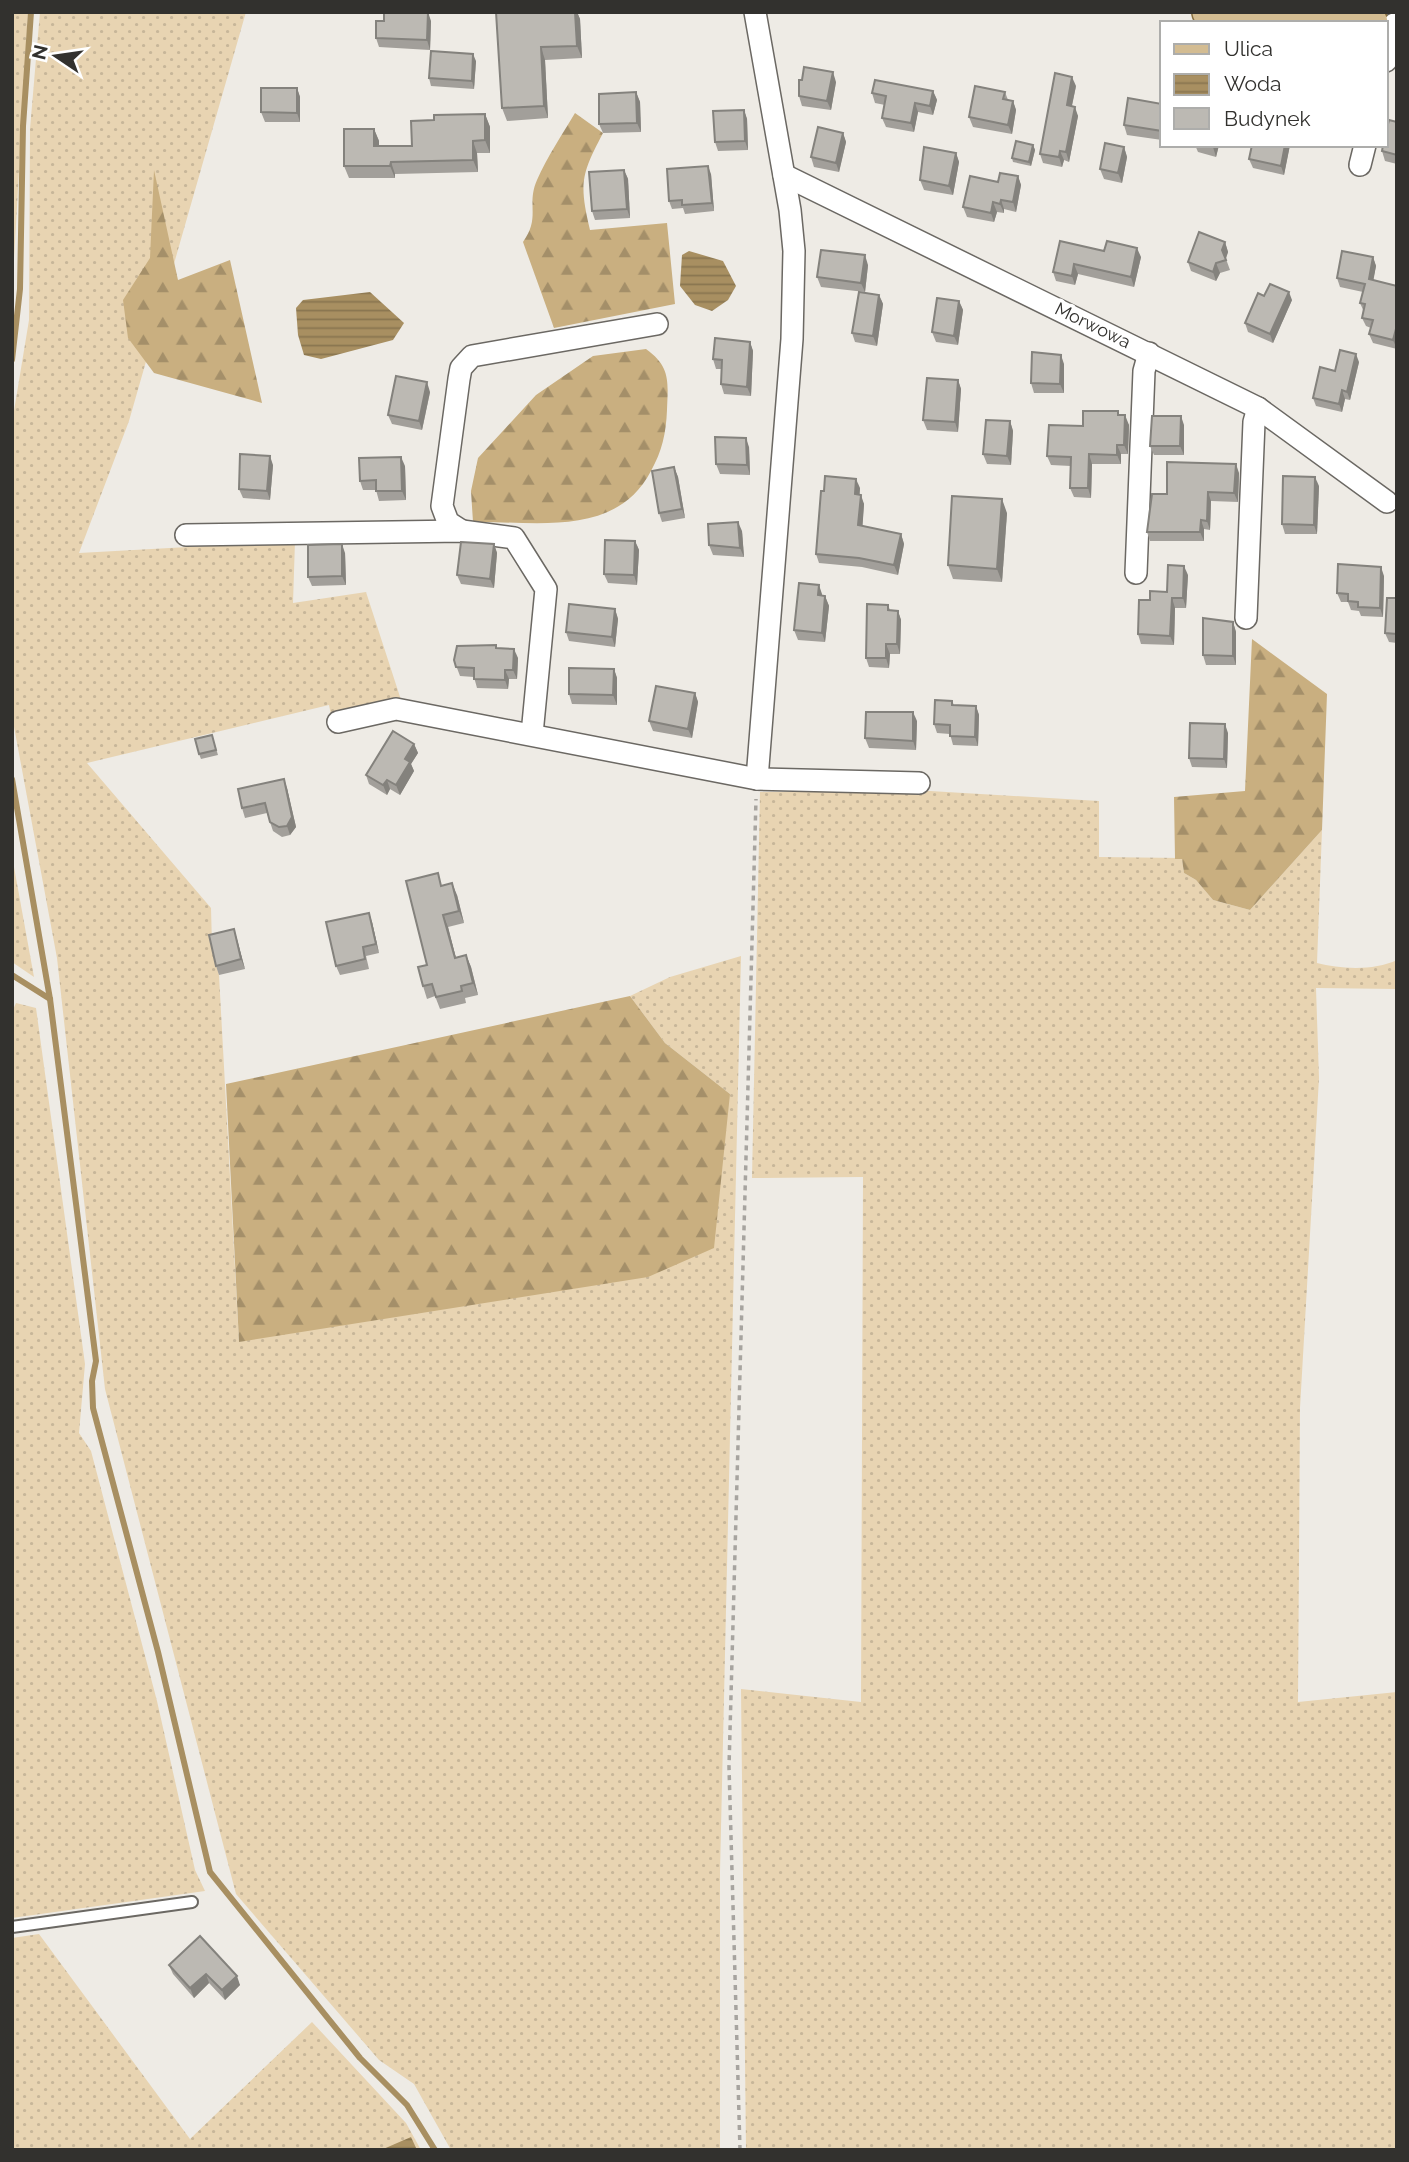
<svg xmlns="http://www.w3.org/2000/svg" width="1409" height="2162" font-family="Raleway,sans-serif">
<style>
.grass{fill:url(#grass-dots)}
.forest{fill:url(#forest-firs)}
.water{fill:url(#water-rules)}
.lines{fill:none;stroke-linecap:round;stroke-linejoin:round}
.stream{stroke:#a88f61;stroke-width:6}
.lane-casing{stroke:#6b6863;stroke-width:14}
.street-casing{stroke:#6b6863;stroke-width:24}
.primary-casing{stroke:#886f40;stroke-width:38}
.path{stroke:#a7a49f;stroke-width:3.5;stroke-dasharray:5 5;stroke-linecap:butt}
.lane{stroke:#fff;stroke-width:10}
.street{stroke:#fff;stroke-width:21}
.primary{stroke:#d3bc92;stroke-width:35}
.wall{fill:#a29f9a}
.shaded-wall{fill:#84827d}
.building{fill:#bcb9b3;stroke:#84827d;stroke-width:2}
.labels{text-anchor:middle;dominant-baseline:central;stroke-width:7;stroke-linejoin:round;paint-order:stroke}
.street-label{font-size:18px;fill:#32312e;stroke:#fff}
</style>
<defs>
<pattern id="grass-dots" width="8" height="8" patternUnits="userSpaceOnUse" patternTransform="scale(1.75)"><rect width="8" height="8" fill="#e8d4b2"/><path d="M2 2h.1M6 6h.1" fill="none" stroke="#c7b699" stroke-width="1.8" stroke-linecap="round"/></pattern>
<pattern id="forest-firs" width="22" height="20" patternUnits="userSpaceOnUse" patternTransform="scale(1.75)"><rect width="22" height="20" fill="#c9af80"/><path d="M5 1l3.5 6h-7zM16 11l3.5 6h-7z" fill="#a48f69"/></pattern>
<pattern id="water-rules" width="6" height="5" patternUnits="userSpaceOnUse" patternTransform="scale(1.75)"><rect width="6" height="5" fill="#a88f61"/><path d="M0 2.5h6" fill="none" stroke="#897550"/></pattern>
</defs>
<rect width="100%" height="100%" fill="#eeebe5"/>
<g class="grass">
<path d="M12,12h16l-16,283z"/>
<path d="M40,12h206l-117,409 -50,132 216,-12 -2,62 73,-11 36,111 -71,12 -2,-10 -242,58 124,145 1,37 7,30 20,367 491,-248 -65,-51 -35,-47 40,-19 71,-21 -21,916v278h-269l-37,-66 -35,-24 -143,-166 -131,-505 -48,-431 -45,-242v-293l17,-103 1,-191z"/>
<path d="M930,791l169,10v56l83,1 2,15 12,7 17,20 37,10 72,-80 -5,133c23,6 57,8 80,-3v29l-81,-1 3,90 -19,330 -2,294 99,-10v458h-651l-5,-461 120,13 2,-525 -111,1 8,-386z"/>
<path d="M12,856l22,121 -22,-15z"/>
<path d="M16,1003l20,5 49,356 -6,69 12,18 66,250 38,169 10,21 -193,27v-906z"/>
<path d="M39,1934l151,205 122,-117 94,101 15,27h-409v-212z"/>
</g>
<g class="forest">
<path d="M575,113l28,20c-22,42 -24,50 -13,97l77,-7 8,81 -121,24 -31,-86c18,-25 3,-37 14,-62 10,-23 25,-45 38,-67z"/>
<path d="M154,170l24,110 52,-20 32,143 -108,-30 -26,-35 -5,-38 27,-42z"/>
<path d="M646,349c25,18 22,33 21,61 -1,24 -5,41 -16,61 -35,67 -115,50 -178,51l-2,-31 7,-33 58,-63 57,-39z"/>
<path d="M1252,639l75,55 -5,136 -72,80 -37,-10 -17,-20 -12,-7 -2,-14h-7l-1,-62 71,-6z"/>
<path d="M630,996l35,47 65,51 -16,154 -66,29 -409,65 -13,-258z"/>
</g>
<g class="water">
<path d="M689,251l34,10 13,25 -8,14 -16,11 -17,-6 -15,-19 2,-31z"/>
<path d="M370,292l34,31 -11,17 -72,19 -17,-4 -6,-20 -2,-27 7,-8z"/>
<path d="M411,2137l6,13h-36z"/>
</g>
<g class="lines">
<g class="stream">
<path d="M12,360l8,-71 3,-163 8,-114"/>
<path d="M12,779l38,220 46,362 -4,20 1,27 65,244 52,220 150,186 47,47 28,45"/>
<path d="M12,975l38,24"/>
</g>
<g class="lane-casing">
<path id="lane" d="M12,1927l180,-25"/>
</g>
<g class="street-casing">
<g id="street">
<path d="M755,12l35,198 4,41 -2,88 -35,440"/>
<path d="M1386,61l8,-37"/>
<path d="M1360,165l5,-20"/>
<path d="M784,175l474,233 129,94"/>
<path d="M462,531l-14,-9 -6,-16 17,-127 2,-11 11,-12 185,-32"/>
<path d="M186,535l276,-4 52,7 32,51 -14,145"/>
<path d="M1136,573l8,-202 5,-18"/>
<path d="M1246,618l8,-196 4,-14"/>
<path d="M338,722l58,-13 361,70 162,4"/>
</g>
</g>
<g class="primary-casing">
<path id="primary" d="M1210,12l160,11"/>
</g>
<path class="path" d="M740,2150l-11,-383 27,-968"/>
<use href="#lane" class="lane"/>
<use href="#street" class="street"/>
<use href="#primary" class="primary"/>
</g>
<g class="wall">
<path d="M496,12h81l3,7 2,39 -37,2 3,58 -41,3 -5,-13z"/>
<path d="M431,21l-1,29 -51,-3 -3,-9z"/>
<path d="M476,61l-2,28 -43,-3 -2,-8z"/>
<path d="M802,80l34,2 -5,28 -29,-4 -3,-10z"/>
<path d="M1076,86l-4,20 6,10 -9,46 -5,-2 -2,7 -19,-4 -3,-9z"/>
<path d="M297,88l3,9v25h-35l-4,-10z"/>
<path d="M933,91l4,9 -4,15 -15,-3 -4,20 -28,-5 -4,-9 3,-13 -10,-2 -3,-10z"/>
<path d="M636,92l4,10 1,30 -38,1 -4,-9z"/>
<path d="M1005,92l3,8 5,1 3,9 -4,24 -39,-7 -4,-10z"/>
<path d="M1162,104v36l-35,-5 -3,-10z"/>
<path d="M744,110l3,9 1,31 -30,1 -3,-9z"/>
<path d="M485,114l5,13v26h-13l1,19 -83,2v4h-46l-5,-12 30,-37 5,12v5h33l22,-26z"/>
<path d="M1397,122v42l-12,-3 -3,-10z"/>
<path d="M843,133l3,9 -7,30 -25,-5 -3,-10z"/>
<path d="M1033,145l2,5 -4,16 -18,-4 -1,-4z"/>
<path d="M1195,145h24l-3,12 -18,-5z"/>
<path d="M1252,145h38l-6,30 -31,-7 -4,-9z"/>
<path d="M1124,147l3,10 -5,26 -18,-4 -4,-10z"/>
<path d="M956,153l3,9 -6,33 -29,-5 -4,-10z"/>
<path d="M624,170l4,9 2,39 -35,2 -3,-9z"/>
<path d="M711,174l3,37 -29,3 -2,-6 -11,1 -3,-8z"/>
<path d="M1018,176l3,9 -5,27 -12,-3v4l-7,-1 -3,10 -27,-5 -4,-10 35,-25z"/>
<path d="M1225,242l3,10 -2,7 4,11 -10,3 -4,8 -25,-10 -3,-9z"/>
<path d="M1104,251l37,6 -7,30 -56,-13 -3,11 -19,-4 -3,-9z"/>
<path d="M1373,257l3,9 -3,14 24,69 -24,-6 -4,-9 2,-6 -5,-2 -4,-8 2,-6 -4,-9 3,-11 -23,-5 -3,-9z"/>
<path d="M868,265l-3,27 -44,-5 -4,-10z"/>
<path d="M879,295l4,9 -6,42 -22,-4 -3,-9z"/>
<path d="M1264,296l28,4 -19,43 -25,-11 -3,-9z"/>
<path d="M959,301l4,9 -5,35 -22,-3 -4,-10z"/>
<path d="M750,342l3,9 -2,45 -27,-2 -3,-10v-15h-5l-3,-10z"/>
<path d="M1359,362l-9,38 -5,-1 -3,13 -26,-6 -3,-8 22,-27z"/>
<path d="M1064,364v29h-30l-3,-10z"/>
<path d="M958,380l3,9 -3,43 -31,-2 -4,-10z"/>
<path d="M430,392l-8,38 -30,-6 -4,-9z"/>
<path d="M1119,415l10,10 -1,29h-7v10h-29l-1,34 -17,-1 -4,-9 1,-22 -20,-1 -4,-9 36,-30z"/>
<path d="M1010,421l3,10 -2,34 -24,-1 -4,-10z"/>
<path d="M1184,425v30h-30l-4,-9z"/>
<path d="M749,447l1,28 -30,-1 -4,-10z"/>
<path d="M273,465l-3,35 -27,-2 -4,-9z"/>
<path d="M405,466l1,34 -27,1 -3,-11h-13l-3,-9z"/>
<path d="M674,467l4,10 7,41 -23,4 -3,-9z"/>
<path d="M1239,473l-1,29 -27,-1 -1,29 -6,-1v12h-54l-3,-9 20,-38z"/>
<path d="M1319,486l-2,48h-32l-3,-10z"/>
<path d="M860,488l-1,7 5,9 -2,22 39,8 3,10 -6,31 -36,-8 -43,-4 -3,-9z"/>
<path d="M1007,513l-5,69 -49,-3 -5,-14z"/>
<path d="M742,531l2,26 -31,-2 -4,-10z"/>
<path d="M635,541l4,9 -2,35 -29,-2 -4,-9z"/>
<path d="M494,544l3,9 -3,35 -33,-4 -4,-9z"/>
<path d="M345,553l1,32 -34,1 -4,-9z"/>
<path d="M1188,575l-2,33h-11l-1,37 -33,-1 -3,-10 12,-34 17,-8z"/>
<path d="M1384,576l-1,41 -22,-1 -2,-5 -8,-1 -3,-8h-7l-4,-9z"/>
<path d="M822,594v2h3l4,10 -4,36 -27,-2 -4,-10z"/>
<path d="M1397,598v45l-8,-1 -4,-9z"/>
<path d="M888,605l2,5 8,1 3,9 -1,34h-10l-1,14 -20,-1 -3,-9z"/>
<path d="M615,609l3,10 -3,28 -46,-6 -3,-9z"/>
<path d="M1233,622l3,10v33h-30l-3,-10z"/>
<path d="M498,648l20,10 -1,21h-8l-1,10 -31,-1 -3,-11 -14,-1 -6,-16z"/>
<path d="M614,669l3,9v27l-45,-1 -3,-10z"/>
<path d="M695,693l3,9 -6,36 -39,-7 -4,-10z"/>
<path d="M952,701l2,4 22,1 3,9 -1,31 -25,-1 -3,-11 -13,-1 -3,-9z"/>
<path d="M917,721l-1,29 -47,-2 -4,-10z"/>
<path d="M1228,733l-1,35 -35,-1 -3,-9z"/>
<path d="M212,735l6,20 -17,4 -2,-5z"/>
<path d="M414,744l4,9 -7,11 3,7 -14,24 -10,-6 -3,6 -18,-11 -3,-9z"/>
<path d="M287,788l9,39 -6,8 -8,2 -9,-6 -6,-18 -22,5 -3,-10z"/>
<path d="M442,885l15,10 7,28 -16,4 8,31 10,-3 5,12 7,28 -13,3 1,5 -26,6 -5,-13 -8,3 -4,-13z"/>
<path d="M372,922l7,31 -13,3 3,13 -29,6 -4,-9z"/>
<path d="M234,929l11,40 -26,6 -3,-9z"/>
<path d="M200,1936l40,49 -15,15 -16,-17 -15,15 -21,-24 -4,-9z"/>
</g>
<g class="shaded-wall">
<path d="M428,12l3,9 -1,29 -3,-10z"/>
<path d="M575,12h2l3,7 2,39 -5,-12z"/>
<path d="M541,47l4,13 3,58 -4,-12z"/>
<path d="M473,54l3,7 -2,28 -2,-8z"/>
<path d="M833,72l3,10 -5,28 -4,-9z"/>
<path d="M1072,77l4,9 -6,28 -3,-9z"/>
<path d="M297,88l3,9v25l-3,-9z"/>
<path d="M933,91l4,9 -4,15 -3,-9z"/>
<path d="M636,92l4,10 1,30 -4,-9z"/>
<path d="M1013,101l3,9 -4,24 -4,-9z"/>
<path d="M915,103l3,9 -4,20 -3,-9z"/>
<path d="M1075,107l3,9 -9,46 -3,-10z"/>
<path d="M744,110l3,9 1,31 -3,-9z"/>
<path d="M485,114l5,13v26l-5,-13z"/>
<path d="M374,129l5,12v18l-5,-13z"/>
<path d="M843,133l3,9 -7,30 -3,-9z"/>
<path d="M473,141l4,12 1,19 -5,-12z"/>
<path d="M1033,145l2,5 -4,16 -2,-4z"/>
<path d="M1213,145h6l-3,12 -3,-10z"/>
<path d="M1285,145h5l-6,30 -3,-9z"/>
<path d="M1124,147l3,10 -5,26 -4,-10z"/>
<path d="M1060,151l4,9 -2,7 -3,-10z"/>
<path d="M956,153l3,9 -6,33 -4,-9z"/>
<path d="M391,162l4,12v4l-5,-12z"/>
<path d="M708,166l3,8 3,37 -2,-8z"/>
<path d="M624,170l4,9 2,39 -3,-9z"/>
<path d="M1018,176l3,9 -5,27 -3,-10z"/>
<path d="M1001,200l3,9v4l-4,-9z"/>
<path d="M993,202l4,10 -3,10 -3,-9z"/>
<path d="M1225,242l3,10 -3,8 -3,-10z"/>
<path d="M1137,248l4,9 -7,30 -3,-10z"/>
<path d="M865,255l3,10 -3,27 -4,-9z"/>
<path d="M1373,257l3,9 -4,22 -3,-9z"/>
<path d="M1216,263l4,10 -4,8 -3,-9z"/>
<path d="M1074,264l4,10 -3,11 -3,-9z"/>
<path d="M1289,292l3,8 -19,43 -3,-9z"/>
<path d="M879,295l4,9 -6,42 -4,-10z"/>
<path d="M959,301l4,9 -5,35 -4,-9z"/>
<path d="M1397,325v24l-4,-9z"/>
<path d="M750,342l3,9 -2,45 -4,-9z"/>
<path d="M1356,354l3,8 -9,38 -3,-8z"/>
<path d="M1061,355l3,9v29l-4,-9z"/>
<path d="M958,380l3,9 -3,43 -3,-10z"/>
<path d="M427,382l3,10 -8,38 -3,-9z"/>
<path d="M1342,390l3,9 -3,13 -3,-8z"/>
<path d="M1125,415l4,10 -1,29 -4,-9z"/>
<path d="M1181,416l3,9v30l-4,-9z"/>
<path d="M1010,421l3,10 -2,34 -4,-9z"/>
<path d="M746,438l3,9 1,28 -3,-10z"/>
<path d="M1117,445l4,9v10l-4,-9z"/>
<path d="M1089,454l3,10 -1,34 -3,-10z"/>
<path d="M270,456l3,9 -3,35 -3,-9z"/>
<path d="M401,457l4,9 1,34 -4,-9z"/>
<path d="M1236,464l3,9 -1,29 -4,-9z"/>
<path d="M674,467l4,10 7,41 -3,-9z"/>
<path d="M1315,477l4,9 -2,48 -3,-9z"/>
<path d="M856,479l4,9 -1,15 -4,-9z"/>
<path d="M1208,492l3,9 -1,29 -3,-9z"/>
<path d="M861,495l3,9 -2,31 -4,-10z"/>
<path d="M1002,499l5,14 -5,69 -5,-13z"/>
<path d="M1201,520l3,9v12l-4,-9z"/>
<path d="M738,522l4,9 2,26 -4,-9z"/>
<path d="M901,534l3,10 -6,31 -4,-10z"/>
<path d="M635,541l4,9 -2,35 -3,-10z"/>
<path d="M342,544l3,9 1,32 -4,-9z"/>
<path d="M494,544l3,9 -3,35 -4,-9z"/>
<path d="M1184,566l4,9 -2,33 -3,-10z"/>
<path d="M1381,567l3,9 -1,41 -3,-9z"/>
<path d="M819,585l3,9 -1,11 -3,-10z"/>
<path d="M825,596l4,10 -4,36 -3,-9z"/>
<path d="M1172,598l3,10 -1,37 -4,-9z"/>
<path d="M615,609l3,10 -3,28 -3,-10z"/>
<path d="M898,611l3,9 -1,34 -3,-10z"/>
<path d="M1233,622l3,10v33l-3,-9z"/>
<path d="M886,644l4,10 -1,14 -3,-10z"/>
<path d="M514,649l4,9 -1,21 -4,-9z"/>
<path d="M614,669l3,9v27l-4,-10z"/>
<path d="M505,670l4,9 -1,10 -3,-9z"/>
<path d="M695,693l3,9 -6,36 -4,-9z"/>
<path d="M976,706l3,9 -1,31 -3,-9z"/>
<path d="M913,712l4,9 -1,29 -3,-9z"/>
<path d="M1225,724l3,9 -1,35 -3,-9z"/>
<path d="M414,744l4,9 -7,11 3,7 -14,24 -4,-10 9,-26z"/>
<path d="M284,779l3,9 9,39 -6,8 -3,-9z"/>
<path d="M387,780l3,9 -3,6 -4,-10z"/>
<path d="M452,883l5,12 7,28 -5,-12z"/>
<path d="M369,913l3,9 7,31 -3,-9z"/>
<path d="M443,915l5,12 11,43 -4,-12z"/>
<path d="M234,929l3,10 8,30 -4,-10z"/>
<path d="M466,955l5,12 7,28 -5,-12z"/>
<path d="M206,1974l3,9 -15,15 -4,-10z"/>
<path d="M237,1976l3,9 -15,15 -3,-10z"/>
</g>
<g class="building">
<path d="M384,12h44l-1,28 -51,-2v-17h8z"/>
<path d="M496,12h79l2,34 -36,1 3,59 -42,2z"/>
<path d="M431,51l42,3 -1,27 -43,-3z"/>
<path d="M804,67l29,5 -6,29 -28,-5v-16h3z"/>
<path d="M1055,73l17,4 -5,28 8,2 -9,45 -6,-1 -1,6 -19,-3z"/>
<path d="M875,80l58,11 -3,15 -15,-3 -4,20 -29,-5 4,-22 -14,-3z"/>
<path d="M975,86l30,6 -2,7 10,2 -5,24 -39,-8z"/>
<path d="M261,88h36v25l-36,-1z"/>
<path d="M636,92l1,31 -38,1v-30z"/>
<path d="M1128,98l34,6v27l-38,-6z"/>
<path d="M744,110l1,31 -30,1 -2,-31z"/>
<path d="M485,114v26l-12,1v19l-82,2 -1,4h-46v-37h30v17h38l-1,-25 23,-1v-5z"/>
<path d="M1389,120l8,2v33l-15,-4 1,-6h3v-13z"/>
<path d="M818,127l25,6 -7,30 -25,-6z"/>
<path d="M1016,141l17,4 -4,17 -17,-4z"/>
<path d="M1105,143l19,4 -6,26 -18,-4z"/>
<path d="M1252,145h33l-4,21 -32,-7z"/>
<path d="M924,147l32,6 -7,33 -29,-6z"/>
<path d="M708,166l4,37 -30,2v-5l-13,1 -2,-32z"/>
<path d="M624,170l3,39 -35,2 -3,-39z"/>
<path d="M1000,173l18,3 -5,26 -12,-2 -1,4 -7,-2 -2,11 -28,-6 7,-31 28,6z"/>
<path d="M1199,232l26,10 -3,8 4,10 -10,3 -3,9 -25,-10z"/>
<path d="M1060,241l44,10 3,-10 30,7 -6,29 -57,-13 -2,12 -19,-4z"/>
<path d="M821,250l44,5 -4,28 -44,-6z"/>
<path d="M1342,251l31,6 -4,22 28,7v39l-4,15 -24,-6 4,-14 -11,-2 3,-14 -5,-1 5,-19 -28,-6z"/>
<path d="M1270,284l19,8 -19,42 -25,-11 13,-30 6,3z"/>
<path d="M859,292l20,3 -6,41 -21,-3z"/>
<path d="M937,298l22,3 -5,35 -22,-4z"/>
<path d="M715,338l35,4 -3,45 -26,-3 1,-24 -9,-1z"/>
<path d="M1340,350l16,4 -9,38 -5,-2 -3,14 -26,-6 7,-31 15,4z"/>
<path d="M1032,352l29,3 -1,29 -29,-1z"/>
<path d="M396,376l31,6 -8,39 -31,-6z"/>
<path d="M927,378l31,2 -3,42 -32,-2z"/>
<path d="M1083,411h35v4h7l-1,30h-7v10l-28,-1 -1,34h-18l1,-31 -24,-1 2,-31 34,1z"/>
<path d="M1152,416h29l-1,30h-30z"/>
<path d="M986,420l24,1 -3,35 -24,-2z"/>
<path d="M715,437l31,1 1,27 -31,-1z"/>
<path d="M240,454l30,2 -3,35 -28,-2z"/>
<path d="M401,457l1,34h-26v-11l-16,1 -1,-23z"/>
<path d="M1167,462l69,2 -2,29 -26,-1 -1,29 -6,-1 -1,12h-53l5,-38h15z"/>
<path d="M674,467l8,42 -23,4 -7,-42z"/>
<path d="M825,476l31,3 -1,15 6,1 -3,30 43,9 -7,31 -35,-7 -43,-4 5,-63h3z"/>
<path d="M1283,476l32,1 -1,48 -32,-1z"/>
<path d="M952,496l50,3 -5,70 -49,-4z"/>
<path d="M738,522l2,26 -31,-3 -1,-21z"/>
<path d="M605,540l30,1 -1,34 -30,-1z"/>
<path d="M461,542l33,2 -4,35 -33,-4z"/>
<path d="M342,544v32l-34,1v-32z"/>
<path d="M1338,564l43,3 -1,41 -22,-1v-5l-10,-1v-7l-11,-1z"/>
<path d="M1168,565l16,1 -1,32h-11l-2,38 -32,-2 1,-34h11v-9l17,1z"/>
<path d="M799,583l20,2 -1,10 7,1 -3,37 -28,-3z"/>
<path d="M1387,598h10v36l-12,-1z"/>
<path d="M569,604l46,5 -3,28 -46,-5z"/>
<path d="M867,604l21,1v5l10,1 -1,33h-11v14h-20z"/>
<path d="M1203,618l30,4v34l-30,-1z"/>
<path d="M496,645v3l18,1 -1,21h-8v10l-31,-1v-11l-18,-1 -2,-7 3,-14z"/>
<path d="M569,668l45,1 -1,26 -44,-1z"/>
<path d="M656,686l39,7 -7,36 -39,-8z"/>
<path d="M935,700l17,1v4l24,1 -1,31 -25,-1v-11l-16,-1z"/>
<path d="M866,712h47v29l-48,-3z"/>
<path d="M1190,723l35,1 -1,35 -35,-1z"/>
<path d="M393,731l21,13 -9,15 5,3 -14,23 -9,-5 -4,5 -17,-10z"/>
<path d="M212,735l4,15 -17,4 -4,-15z"/>
<path d="M284,779l8,38 -5,9 -8,1 -9,-5 -5,-19 -23,5 -4,-19z"/>
<path d="M438,873l3,13 11,-3 7,28 -16,4 12,43 11,-3 7,28 -12,3 1,5 -26,6 -4,-13 -9,2 -5,-19 9,-2 -21,-84z"/>
<path d="M369,913l7,31 -13,3 2,12 -29,7 -10,-44z"/>
<path d="M234,929l7,30 -25,7 -7,-31z"/>
<path d="M200,1936l37,40 -15,14 -16,-16 -16,14 -21,-23z"/>
</g>
<g class="labels">
<g class="street-label">
<text transform="translate(1093 325) rotate(26)">Morwowa</text>
</g>
</g>
<rect width="1409" height="2162" fill="none" stroke="#32312e" stroke-width="28"/>
<rect x="1160" y="21" width="228" height="126" fill="#ffffff" stroke="#adadab" stroke-width="2"/>
<rect x="1174" y="44" width="35" height="10" fill="#d3bc92" stroke="#adadab" stroke-width="2"/>
<text x="1224" y="56" font-size="21" fill="#32312e">Ulica</text>
<rect x="1174" y="74" width="35" height="21" fill="url(#water-rules)" stroke="#adadab" stroke-width="2"/>
<text x="1224" y="91" font-size="21" fill="#32312e">Woda</text>
<rect x="1174" y="108" width="35" height="21" fill="#bcb9b3" stroke="#adadab" stroke-width="2"/>
<text x="1224" y="126" font-size="21" fill="#32312e">Budynek</text>
<g transform="translate(56 56) rotate(283)" stroke="#ffffff" stroke-width="5" paint-order="stroke">
<path d="M0-5L12 26L0 18L-12 26Z" fill="#32312e"/>
<text y="-10" font-size="19" font-weight="bold" text-anchor="middle" fill="#32312e">N</text>
</g>
</svg>
